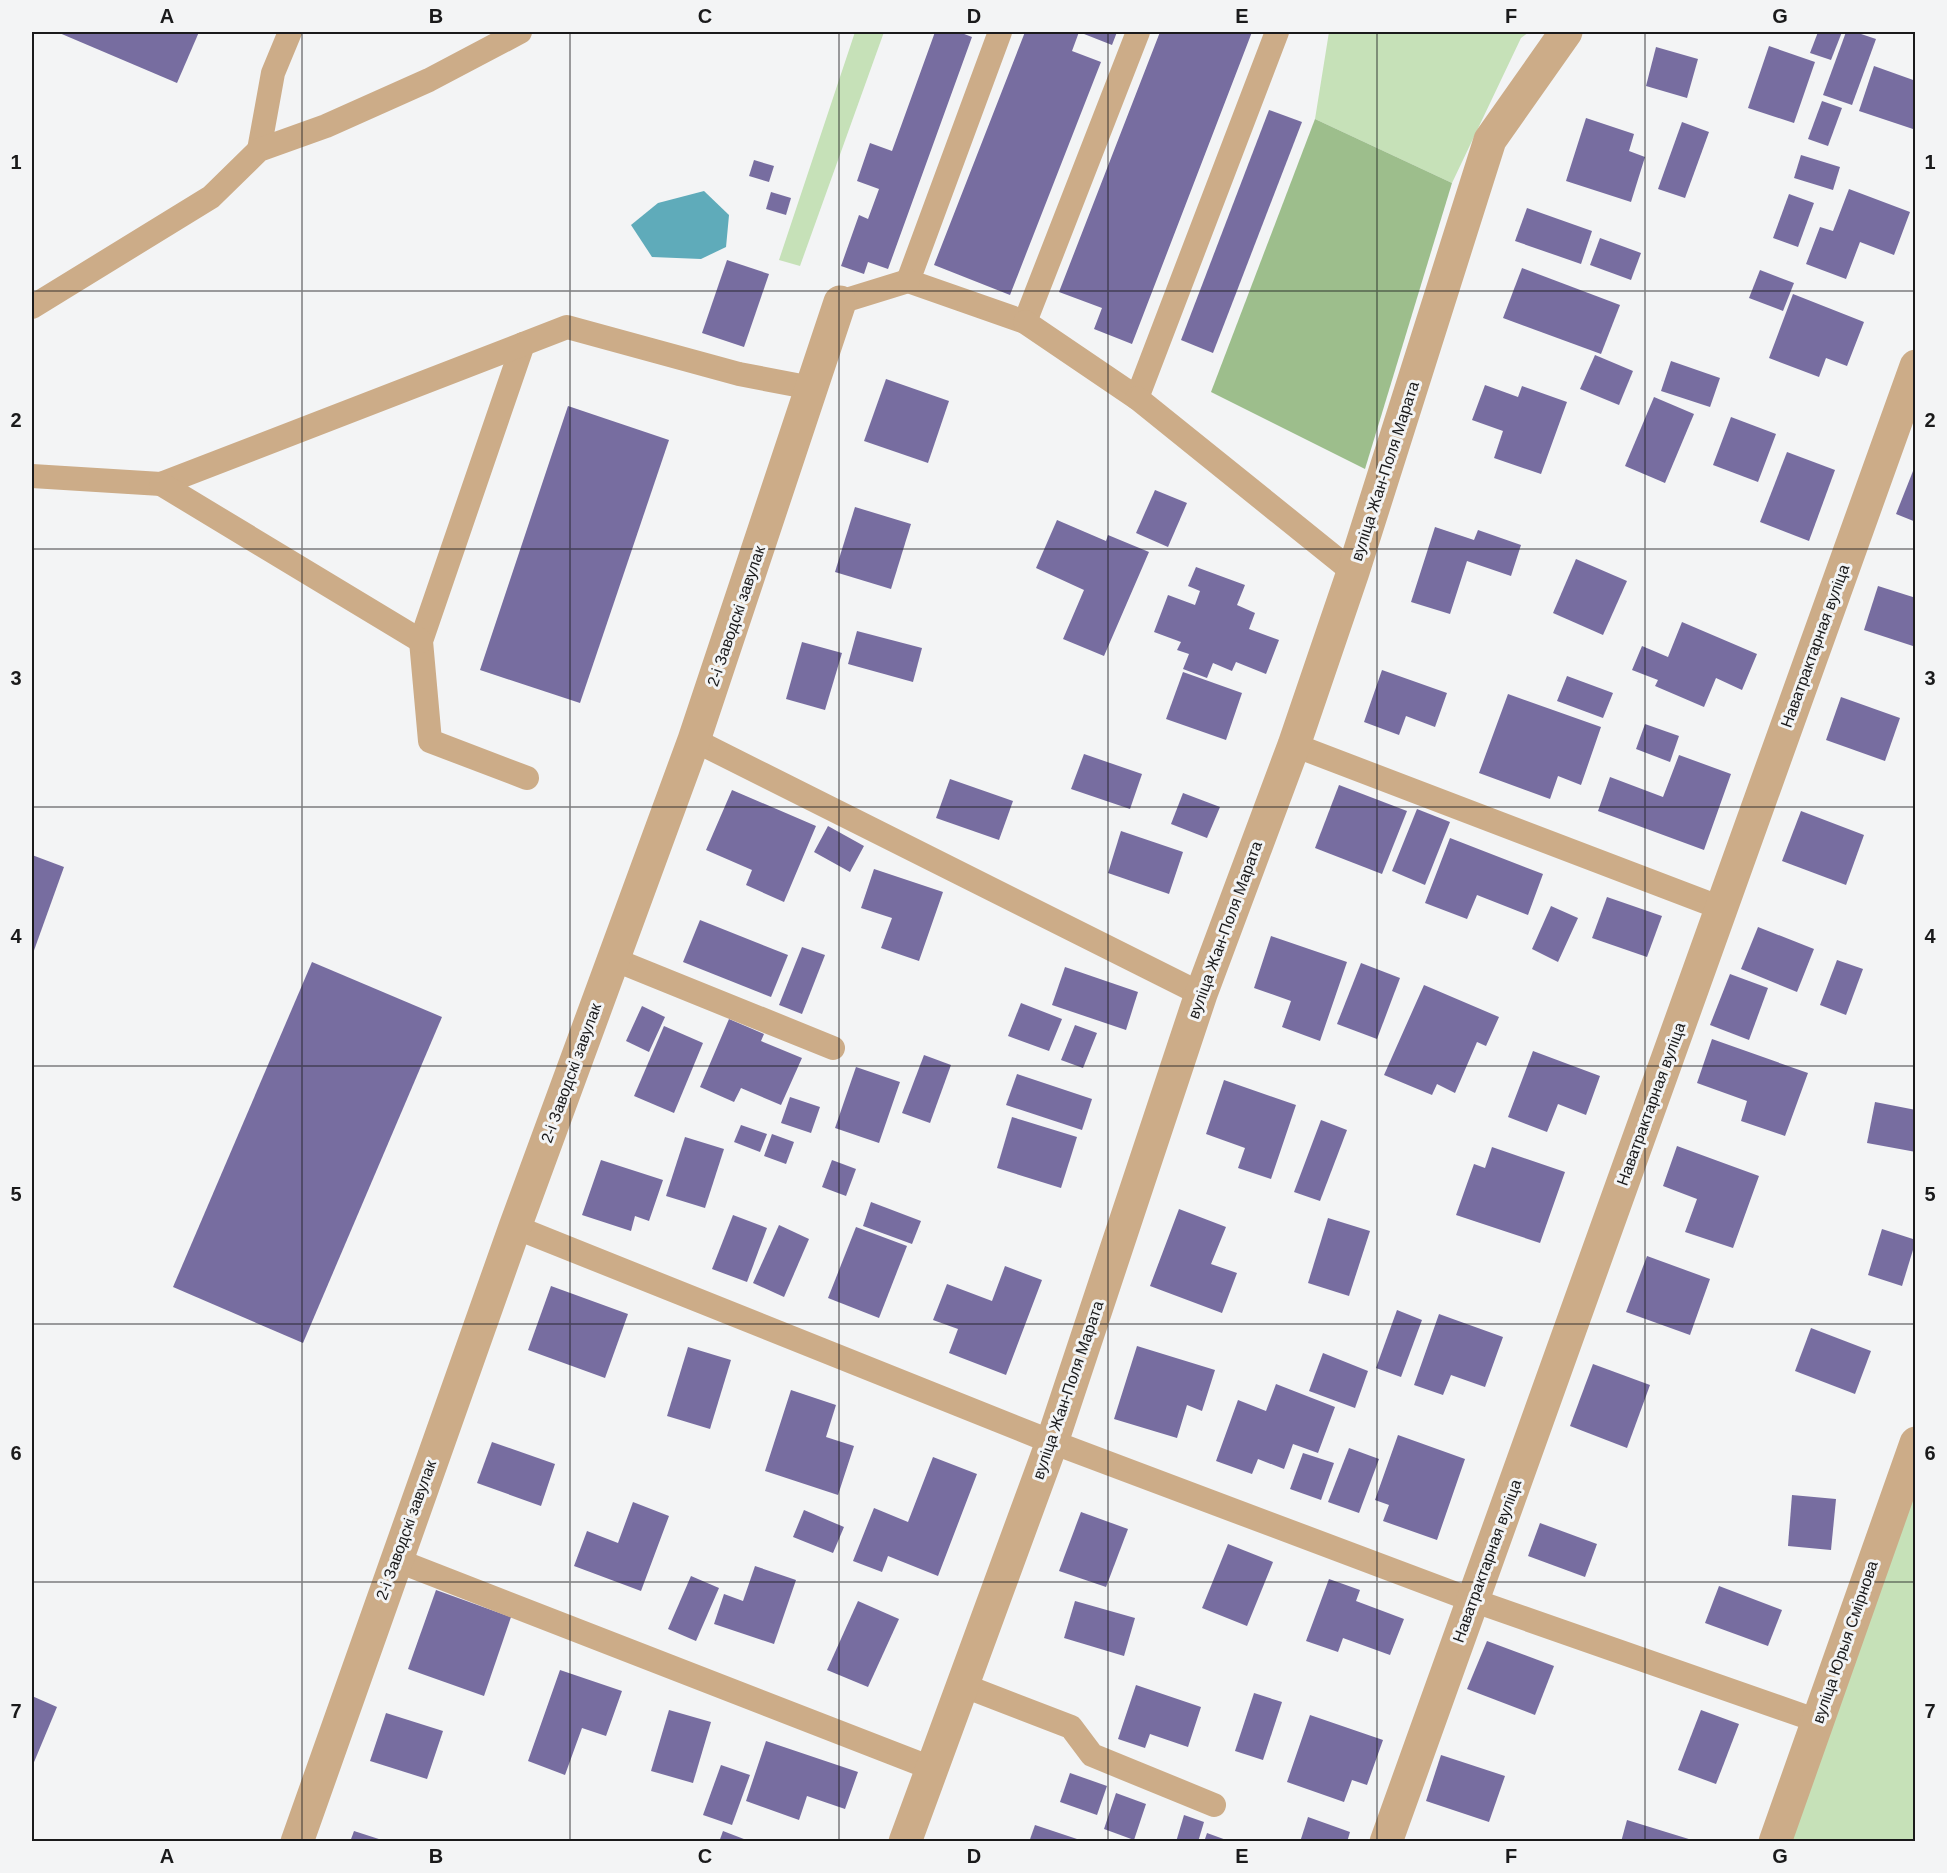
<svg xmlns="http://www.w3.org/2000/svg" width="1947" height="1873" font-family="Arial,sans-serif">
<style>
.green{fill:#c6e1b8}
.forest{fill:#9dbe8c}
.water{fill:#5fabba}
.building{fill:#776da0}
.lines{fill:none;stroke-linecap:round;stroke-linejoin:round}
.service{stroke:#ccac88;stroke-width:24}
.minor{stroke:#ccac88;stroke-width:33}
.tertiary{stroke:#ccac88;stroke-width:33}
.grid{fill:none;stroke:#1a1a1b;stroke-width:1.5;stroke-opacity:0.55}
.labels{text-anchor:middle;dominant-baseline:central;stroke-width:6;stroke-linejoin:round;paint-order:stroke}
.street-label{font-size:16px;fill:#1a1a1b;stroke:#f3f4f5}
.neatline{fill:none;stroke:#1a1a1b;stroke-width:2}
.grid-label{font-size:20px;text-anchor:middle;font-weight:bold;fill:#1a1a1b}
</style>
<rect width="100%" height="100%" fill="#f3f4f5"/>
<g class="green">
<path d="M855,32h29l-84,234 -21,-6z"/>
<path d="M1329,32h200l-8,6 -69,145 -137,-64z"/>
<path d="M1915,1460v381h-127z"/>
</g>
<path class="forest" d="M1315,119l137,64 -87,286 -154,-77z"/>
<path class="water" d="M704,191l25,24 -3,32 -25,12 -49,-2 -21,-32 27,-22z"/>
<g class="building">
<path d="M57,32h142l-22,51z"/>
<path d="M935,32h24l13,5 -84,232 -20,-7 -4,12 -23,-8 18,-51 9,4 11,-30 -22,-8 13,-38 22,8z"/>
<path d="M1025,32h92l-5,13 -33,-13 -7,19 29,11 -91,233 -76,-30z"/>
<path d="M1160,32h92l-120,312 -38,-15 8,-21 -43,-16z"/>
<path d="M1818,32h24l-11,28 -21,-7z"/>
<path d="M1846,32h9l21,7 -24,66 -29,-10z"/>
<path d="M1769,46l46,16 -21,61 -46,-15z"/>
<path d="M1656,47l42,12 -11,39 -41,-12z"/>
<path d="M1874,66l42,15v49l-57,-19z"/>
<path d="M1822,101l20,7 -14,38 -20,-7z"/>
<path d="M1269,110l33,12 -89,231 -32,-13z"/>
<path d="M1586,118l48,16 -5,17 16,6 -14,45 -65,-21z"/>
<path d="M1682,122l27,10 -24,66 -27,-9z"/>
<path d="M1801,155l39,12 -7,23 -39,-12z"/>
<path d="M754,160l20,6 -5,16 -20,-6z"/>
<path d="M1849,189l61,23 -16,43 -34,-13 -14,37 -40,-15 14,-37 13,4z"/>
<path d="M771,192l20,6 -5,17 -20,-6z"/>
<path d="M1789,194l25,9 -16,44 -25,-9z"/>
<path d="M1527,208l65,23 -11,33 -66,-23z"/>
<path d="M1600,238l41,15 -10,27 -41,-15z"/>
<path d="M727,260l42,14 -25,73 -42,-14z"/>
<path d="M1522,268l98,37 -19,49 -98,-36z"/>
<path d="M1760,270l34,13 -11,28 -34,-13z"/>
<path d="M1793,294l71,28 -17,44 -21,-8 -7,19 -50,-19z"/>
<path d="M1595,355l38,16 -14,34 -39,-16z"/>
<path d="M1671,361l49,17 -10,29 -49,-16z"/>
<path d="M886,379l63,22 -21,62 -64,-22z"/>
<path d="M1485,385l33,12 4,-11 45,16 -26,72 -47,-16 9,-27 -31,-11z"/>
<path d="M1654,397l40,17 -29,69 -40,-17z"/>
<path d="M568,406l101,34 -89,263 -100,-33z"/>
<path d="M1731,417l45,17 -18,48 -45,-17z"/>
<path d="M1787,452l48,18 -26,71 -49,-19z"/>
<path d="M1915,466h1v56l-20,-8z"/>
<path d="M1155,490l32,13 -19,44 -32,-14z"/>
<path d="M855,507l56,17 -20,65 -56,-17z"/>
<path d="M1057,520l49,21 2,-6 41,17 -45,104 -41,-17 21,-49 -48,-22z"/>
<path d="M1435,527l39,13 4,-10 43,15 -10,31 -44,-15 -17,53 -39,-12z"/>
<path d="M1576,559l51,22 -24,54 -50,-22z"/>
<path d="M1196,567l49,18 -8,20 18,8 -6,16 30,11 -13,34 -30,-12 -4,9 -19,-8 -6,15 -24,-9 6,-15 -12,-4 4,-8 -27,-10 14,-37 27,10 5,-14 -12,-5z"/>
<path d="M1878,586l38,12v49l-52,-17z"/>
<path d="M1682,622l75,32 -15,36 -26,-12 -12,29 -49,-21 3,-6 -26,-10 10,-24 26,11z"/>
<path d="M857,631l65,17 -9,34 -65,-18z"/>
<path d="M802,642l40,11 -17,57 -39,-11z"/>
<path d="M1382,670l65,23 -12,34 -29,-11 -7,19 -35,-13z"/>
<path d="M1183,672l59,21 -16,47 -60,-21z"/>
<path d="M1567,676l46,17 -10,25 -46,-17z"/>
<path d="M1508,694l93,33 -20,58 -23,-9 -8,23 -71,-26z"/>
<path d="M1841,697l59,21 -15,43 -59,-21z"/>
<path d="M1645,724l34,12 -9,26 -34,-13z"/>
<path d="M1084,754l58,20 -12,35 -59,-20z"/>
<path d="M1679,755l52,19 -27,76 -106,-39 12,-34 53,20z"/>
<path d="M950,779l63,22 -14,39 -63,-22z"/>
<path d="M1339,785l68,26 -25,63 -67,-26z"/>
<path d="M732,790l84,36 -32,76 -38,-17 6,-15 -46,-20z"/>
<path d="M1183,793l37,14 -13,31 -36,-14z"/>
<path d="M1417,809l33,13 -25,63 -33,-14z"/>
<path d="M1801,811l63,24 -18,50 -64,-24z"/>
<path d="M828,826l36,20 -14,26 -36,-20z"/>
<path d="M1121,831l62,21 -14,42 -61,-21z"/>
<path d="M1450,838l93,36 -15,41 -51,-20 -10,24 -42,-16z"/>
<path d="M32,855l32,12 -32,89z"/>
<path d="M874,869l69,23 -24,69 -38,-13 11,-30 -31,-10z"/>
<path d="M1607,897l55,19 -15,41 -55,-19z"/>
<path d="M1551,906l27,12 -20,44 -26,-13z"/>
<path d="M700,920l88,35 -17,42 -88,-35z"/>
<path d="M1758,927l56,22 -17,43 -56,-23z"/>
<path d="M1271,936l76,26 -27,79 -38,-14 9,-26 -37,-13z"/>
<path d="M802,947l23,8 -23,59 -23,-9z"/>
<path d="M1837,960l26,9 -17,46 -26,-10z"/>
<path d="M312,962l130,55 -139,326 -130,-56z"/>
<path d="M1361,963l39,15 -23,61 -40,-15z"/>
<path d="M1065,967l73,25 -12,38 -74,-25z"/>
<path d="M1730,974l38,14 -19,52 -39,-15z"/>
<path d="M1424,985l75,32 -13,29 -9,-4 -22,51 -18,-9 -5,11 -48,-20z"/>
<path d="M1021,1003l41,16 -13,32 -41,-15z"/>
<path d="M642,1006l23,11 -16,35 -23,-11z"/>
<path d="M729,1019l35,15 -3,7 41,17 -21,47 -40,-17 -7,14 -34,-15z"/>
<path d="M1075,1025l22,8 -14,35 -22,-8z"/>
<path d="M664,1026l39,17 -29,70 -40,-17z"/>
<path d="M1712,1039l96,34 -23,63 -44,-15 6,-20 -50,-18z"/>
<path d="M1533,1051l67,25 -14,39 -28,-11 -11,28 -39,-15z"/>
<path d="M924,1055l27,10 -21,58 -28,-10z"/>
<path d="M856,1067l44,15 -21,61 -44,-15z"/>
<path d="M1017,1074l75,25 -10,31 -76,-25z"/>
<path d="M1224,1080l72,25 -25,74 -33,-11 7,-20 -39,-14z"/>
<path d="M790,1097l30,10 -9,26 -30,-10z"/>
<path d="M1875,1102l41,8v42l-49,-9z"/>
<path d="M1012,1117l65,20 -16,51 -64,-20z"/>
<path d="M1321,1120l26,10 -27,71 -26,-9z"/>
<path d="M741,1125l26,9 -7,18 -26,-10z"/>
<path d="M772,1134l22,8 -8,22 -22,-8z"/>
<path d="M685,1137l39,12 -19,59 -39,-12z"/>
<path d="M1677,1146l82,30 -26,72 -48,-16 12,-33 -34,-13z"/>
<path d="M1492,1147l73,25 -25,71 -84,-28 18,-51 11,4z"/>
<path d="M601,1160l62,20 -14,41 -14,-5 -4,15 -49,-16z"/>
<path d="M832,1160l24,9 -10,27 -24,-9z"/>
<path d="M871,1202l50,19 -9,23 -49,-18z"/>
<path d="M1179,1209l47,18 -15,37 26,9 -15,40 -72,-27z"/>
<path d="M733,1215l34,13 -20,54 -35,-13z"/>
<path d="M1328,1218l42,13 -21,65 -41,-13z"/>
<path d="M779,1225l30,14 -25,58 -31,-14z"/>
<path d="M856,1227l51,19 -28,72 -51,-20z"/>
<path d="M1882,1229l34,11 -14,46 -34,-11z"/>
<path d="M1647,1256l63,23 -20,56 -64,-23z"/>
<path d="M1005,1266l37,14 -36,95 -57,-22 9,-24 -25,-9 14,-36 45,17z"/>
<path d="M551,1286l77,28 -23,64 -77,-28z"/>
<path d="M1397,1310l25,10 -21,57 -25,-9z"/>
<path d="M1439,1314l64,23 -18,50 -34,-12 -8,20 -29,-10z"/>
<path d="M1811,1328l60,23 -16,43 -60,-23z"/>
<path d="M1137,1346l78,24 -13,41 -15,-6 -10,33 -63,-19z"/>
<path d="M688,1347l43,13 -21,69 -43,-13z"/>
<path d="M1323,1353l45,18 -13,37 -46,-17z"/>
<path d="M1593,1364l57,21 -23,63 -57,-22z"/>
<path d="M1276,1384l59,23 -17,46 -25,-9 -9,25 -26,-10 -6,15 -36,-13 22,-61 28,11z"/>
<path d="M791,1390l45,15 -10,32 28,9 -16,49 -73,-24z"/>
<path d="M1398,1435l67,24 -28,81 -54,-19 6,-16 -14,-5z"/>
<path d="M492,1442l63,22 -14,42 -64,-23z"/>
<path d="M1349,1448l30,11 -20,54 -31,-11z"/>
<path d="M1303,1453l31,10 -13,37 -31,-11z"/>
<path d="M933,1457l44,17 -39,102 -50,-20 -6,16 -29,-11 21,-53 34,14z"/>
<path d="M1792,1495l44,4 -5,51 -43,-4z"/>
<path d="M633,1502l36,14 -28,75 -67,-25 13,-35 31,12z"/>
<path d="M804,1510l40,17 -11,26 -40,-16z"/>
<path d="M1081,1512l47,17 -22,58 -47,-16z"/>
<path d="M1540,1523l57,21 -12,33 -57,-21z"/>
<path d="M1228,1544l45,18 -26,64 -45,-18z"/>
<path d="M755,1566l41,14 -22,64 -60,-20 10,-30 19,7z"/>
<path d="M691,1576l28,12 -23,53 -28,-12z"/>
<path d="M1329,1579l31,11 -4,11 48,18 -14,36 -47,-17 -5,14 -32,-11z"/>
<path d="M1719,1586l63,24 -14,36 -63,-23z"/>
<path d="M436,1590l75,27 -27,79 -76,-27z"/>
<path d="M858,1601l41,18 -31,68 -41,-17z"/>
<path d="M1075,1601l60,17 -11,38 -60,-18z"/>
<path d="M1487,1641l67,25 -19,49 -68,-26z"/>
<path d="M560,1670l62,21 -16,45 -24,-8 -17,47 -37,-14z"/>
<path d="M1136,1685l65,22 -13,40 -38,-13 -5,14 -27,-9z"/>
<path d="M1254,1693l28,9 -19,58 -28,-9z"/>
<path d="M32,1696l25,11 -25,60z"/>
<path d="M669,1710l42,12 -18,61 -42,-12z"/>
<path d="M1701,1710l38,14 -23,60 -38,-14z"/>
<path d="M386,1713l57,18 -16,48 -57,-18z"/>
<path d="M1310,1715l73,25 -16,45 -15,-5 -8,22 -57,-20z"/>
<path d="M766,1741l92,31 -13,37 -38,-13 -8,24 -53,-19z"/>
<path d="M1441,1755l64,21 -16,46 -63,-21z"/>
<path d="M721,1765l29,10 -18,50 -29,-10z"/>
<path d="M1070,1773l37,13 -10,29 -37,-13z"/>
<path d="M1116,1793l30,11 -12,36 -30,-11z"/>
<path d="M1184,1815l20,7 -6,20h-22z"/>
<path d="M1308,1817l42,15 -3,10h-47z"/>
<path d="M1627,1820l65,20 -1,2h-70z"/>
<path d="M1035,1825l48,16v1h-54z"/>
<path d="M354,1831l31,10v1h-35z"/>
<path d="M723,1831l26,10v1h-30z"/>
<path d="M1207,1833l22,8v1h-25z"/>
</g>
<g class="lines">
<g class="service">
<path d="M1000,32l-92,249 117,41 113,-290"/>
<path d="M259,150l14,-77 17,-41"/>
<path d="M840,302l68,-21"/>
<path d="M32,307l179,-110 48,-47 67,-24 103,-46 91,-48"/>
<path d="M1025,322l112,76 140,-366"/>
<path d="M523,344l-102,297 9,100 97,37"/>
<path d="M1137,398l216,174"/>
<path d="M32,476l129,8 406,-157 172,47 73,14"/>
<path d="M161,484l260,157"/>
<path d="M694,740l507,254"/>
<path d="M1294,745l427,163"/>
<path d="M613,959l220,89"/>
<path d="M515,1227l537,215 420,158 346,121"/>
<path d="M396,1560l535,208"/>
<path d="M962,1685l109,42 21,28 122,50"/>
</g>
<g class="minor">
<path d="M297,1842l218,-615 179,-487 146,-438"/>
<path d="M1386,1842l530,-1476"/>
<path d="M1775,1842l141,-399"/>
</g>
<path class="tertiary" d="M905,1842l147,-400 149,-448 93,-249 59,-173 137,-432 76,-108"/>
</g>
<path class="grid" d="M302,32v1810M570,32v1810M839,32v1810M1108,32v1810M1377,32v1810M1645,32v1810M32,291h1884M32,549h1884M32,807h1884M32,1066h1884M32,1324h1884M32,1582h1884"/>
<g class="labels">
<g class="street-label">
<text transform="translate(1385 471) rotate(-72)">вуліца Жан-Поля Марата</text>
<text transform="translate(736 616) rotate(-71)">2-і Заводскі завулак</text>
<text transform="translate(1815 646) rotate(-70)">Наватрактарная вуліца</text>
<text transform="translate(1225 930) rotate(-70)">вуліца Жан-Поля Марата</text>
<text transform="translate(571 1073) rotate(-70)">2-і Заводскі завулак</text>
<text transform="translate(1651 1104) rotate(-70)">Наватрактарная вуліца</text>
<text transform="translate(1068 1390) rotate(-71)">вуліца Жан-Поля Марата</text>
<text transform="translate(406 1530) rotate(-70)">2-і Заводскі завулак</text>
<text transform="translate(1487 1561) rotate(-70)">Наватрактарная вуліца</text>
<text transform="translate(1845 1642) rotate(-71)">вуліца Юрыя Смірнова</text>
</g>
</g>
<rect width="1947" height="1873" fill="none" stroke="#f3f4f5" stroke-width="66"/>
<rect x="33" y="33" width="1881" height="1807" class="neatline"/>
<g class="grid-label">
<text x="167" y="23">A</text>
<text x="436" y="23">B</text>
<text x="705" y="23">C</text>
<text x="974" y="23">D</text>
<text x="1242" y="23">E</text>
<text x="1511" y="23">F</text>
<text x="1780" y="23">G</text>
<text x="16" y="169">1</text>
<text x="1930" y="169">1</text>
<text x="16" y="427">2</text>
<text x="1930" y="427">2</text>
<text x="16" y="685">3</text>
<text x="1930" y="685">3</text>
<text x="16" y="943">4</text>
<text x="1930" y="943">4</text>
<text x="16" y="1201">5</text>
<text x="1930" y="1201">5</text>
<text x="16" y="1460">6</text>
<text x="1930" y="1460">6</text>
<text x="16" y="1718">7</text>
<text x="1930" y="1718">7</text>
<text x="167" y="1863">A</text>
<text x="436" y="1863">B</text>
<text x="705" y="1863">C</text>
<text x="974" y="1863">D</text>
<text x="1242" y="1863">E</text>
<text x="1511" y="1863">F</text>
<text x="1780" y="1863">G</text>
</g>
</svg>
